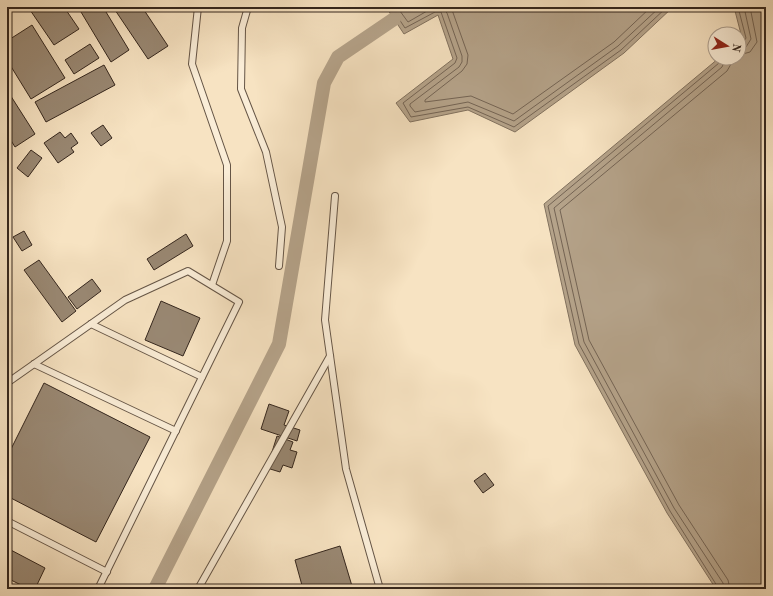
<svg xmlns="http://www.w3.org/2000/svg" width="773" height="596" font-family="'Old Standard TT',serif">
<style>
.water{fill:#b5a38a;stroke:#81715e}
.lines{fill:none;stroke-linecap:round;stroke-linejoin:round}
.shore{stroke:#746454;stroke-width:1}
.canal{stroke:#b5a38a;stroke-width:14}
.building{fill:#998873;stroke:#34261d}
.lane-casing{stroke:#655546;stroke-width:8}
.lane{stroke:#faedd7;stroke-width:6}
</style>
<rect width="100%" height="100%" fill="#f7e3c2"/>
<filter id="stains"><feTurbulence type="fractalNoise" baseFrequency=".005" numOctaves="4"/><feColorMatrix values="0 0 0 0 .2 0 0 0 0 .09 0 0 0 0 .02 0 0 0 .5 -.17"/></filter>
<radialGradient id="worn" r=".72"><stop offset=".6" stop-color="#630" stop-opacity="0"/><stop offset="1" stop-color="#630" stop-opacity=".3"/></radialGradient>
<g class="water">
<path d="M386,7h287l-49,46 -109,79 -47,-22 -58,12 -14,-19 57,-44 -15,-44 -34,19z"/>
<path d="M734,7h32v582h-50l-49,-76 -92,-168 -31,-141 175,-146h20v-17l3,-3z"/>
</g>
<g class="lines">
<g class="shore">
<path d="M391,7l14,21 30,-16h6l16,46 -2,5 -52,40 8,14 57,-10 46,20 107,-77 46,-43"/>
<path d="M397,7l11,15 26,-15"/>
<path d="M441,7l6,6 15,43v6l-3,5 -49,37v2l5,6 53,-10 46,19 104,-75 42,-39"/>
<path d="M451,7l17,48 -1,9 -5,7 -37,29v2l46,-6 42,18 101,-72 37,-35"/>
<path d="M738,7l8,31 -3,5 -4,1"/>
<path d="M739,49l7,-2 5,-8 -7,-32"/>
<path d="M739,55l11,-3 7,-10 -7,-35"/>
<path d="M719,589l-49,-78 -91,-167 -31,-138 171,-143 2,-5"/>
<path d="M724,589l-1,-6 -49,-75 -90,-166 -30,-134 168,-141 4,-9"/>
<path d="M730,589l-2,-9 -49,-75 -90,-165 -29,-130 167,-139 4,-7 1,-6"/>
</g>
<path class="canal" d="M155,589l124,-245 45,-261 14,-26 56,-38"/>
</g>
<g class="building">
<path d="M28,7h36l15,22 -25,16z"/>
<path d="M78,7h25l26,43 -18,12z"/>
<path d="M113,7h29l26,39 -20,13z"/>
<path d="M32,25l33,53 -34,21 -24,-39v-19z"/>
<path d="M90,44l9,14 -25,16 -9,-14z"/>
<path d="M104,65l11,20 -69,37 -11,-20z"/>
<path d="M7,90l28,44 -20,13 -8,-13z"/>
<path d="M103,125l9,13 -11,8 -10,-13z"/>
<path d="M60,132l5,6 6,-5 7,10 -7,5 3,4 -16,11 -14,-20z"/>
<path d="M31,150l11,8 -14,19 -11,-9z"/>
<path d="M24,231l8,14 -10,6 -9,-14z"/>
<path d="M186,234l7,12 -39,24 -7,-11z"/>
<path d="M39,260l37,51 -14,11 -38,-52z"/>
<path d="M92,279l9,12 -24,18 -9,-12z"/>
<path d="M161,301l39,17 -17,38 -38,-16z"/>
<path d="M44,383l106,54 -54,105 -89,-46v-39z"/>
<path d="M269,404l20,7 -5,14 16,5 -3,11 -36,-12z"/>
<path d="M277,436l16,6 -3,8 7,2 -5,16 -9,-3 -3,7 -13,-4z"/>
<path d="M485,473l9,12 -11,8 -9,-12z"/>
<path d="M340,546l12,40 -8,3h-41l-8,-29z"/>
<path d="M7,548l38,20 -10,21h-6l-22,-11z"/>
</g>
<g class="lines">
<g class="lane-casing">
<g id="lane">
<path d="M198,7l-6,57 35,101v76l-15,44"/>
<path d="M248,7l-6,21 -1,61 25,63 16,75 -3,39"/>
<path d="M335,196l-10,124 21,149 34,120"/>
<path d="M91,324l111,53"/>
<path d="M34,364l142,67"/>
<path d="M7,383l118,-83 63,-29 51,31 -141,287"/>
<path d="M7,521l100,51"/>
<path d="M198,589l132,-233"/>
</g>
</g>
<use href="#lane" class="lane"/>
</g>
<rect width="773" height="596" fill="none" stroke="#f7e3c2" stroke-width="24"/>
<rect x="8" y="8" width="757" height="580" fill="none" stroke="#34261d" stroke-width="2"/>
<rect x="12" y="12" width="749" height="572" fill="none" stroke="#34261d"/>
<g transform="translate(727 46) rotate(101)"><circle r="19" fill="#faedd7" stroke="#ab9d8d"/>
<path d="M0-3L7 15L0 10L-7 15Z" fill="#8f2418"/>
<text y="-6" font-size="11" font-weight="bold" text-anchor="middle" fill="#34261d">N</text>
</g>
<rect width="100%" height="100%" filter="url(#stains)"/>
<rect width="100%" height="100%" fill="url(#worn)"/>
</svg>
